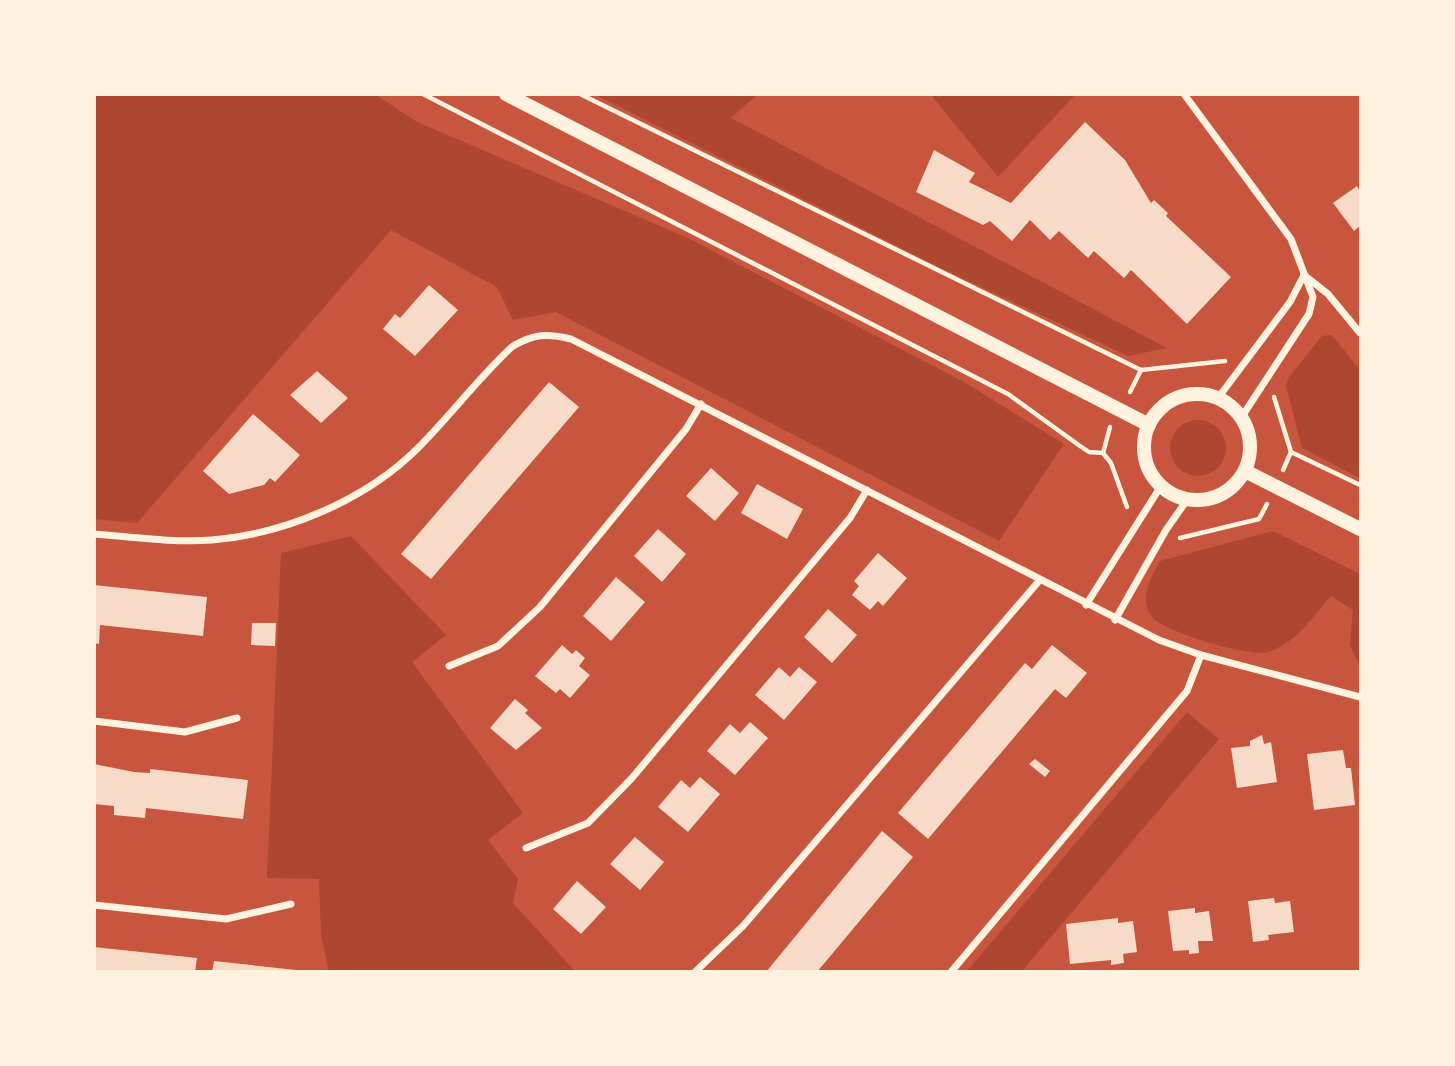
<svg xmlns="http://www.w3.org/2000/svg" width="1455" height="1066" font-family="Ubuntu,sans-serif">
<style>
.green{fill:#ae4732}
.building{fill:#f7dbc8}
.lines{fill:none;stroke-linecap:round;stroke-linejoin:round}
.path{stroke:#fff3e0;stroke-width:4.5}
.minor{stroke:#fff3e0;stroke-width:7}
.secondary{stroke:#fff3e0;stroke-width:14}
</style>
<rect width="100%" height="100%" fill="#c8553d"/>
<g class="green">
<path d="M95,94l281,1 41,27 271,116 276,144 100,62 -65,97 -443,-229 -43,8 -16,-33 -106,-57 -254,293 -42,-4z"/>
<path d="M596,95h161l-26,23 436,230 -39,8 -185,-87z"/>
<path d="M931,95h144l-77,82z"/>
<path d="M1332,335l28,35v108l-58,-30 -16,-62 3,-9 33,-41z"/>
<circle cx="1198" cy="448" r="28"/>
<path d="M1273,531l87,43v92l-10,-21 3,-35 -22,-14c-20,22 -33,46 -63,56 -18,6 -107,-21 -117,-36 -12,-18 0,-39 9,-55z"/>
<path d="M351,536l95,99 -34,27 111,151 -35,27 30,39 -5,24 62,68h-246l-8,-36 -2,-56 -52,-1 14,-325z"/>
<path d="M1187,712l32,27 -197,232h-55z"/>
</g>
<g class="building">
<path d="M1085,122l40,38 26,43 3,-3 14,13 -2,3 65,61 -44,47 -56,-54 -7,8 -30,-27 -6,7 -29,-27 -9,9 -20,-20 -18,21 -22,-20 -7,4 -67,-33 18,-42 41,23 -6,9 42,21z"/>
<path d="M1357,186l3,6v34l-6,5 -21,-28z"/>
<path d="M429,285l29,25 -43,46 -32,-27 12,-15 5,4z"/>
<path d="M317,371l31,27 -27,25 -31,-28z"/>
<path d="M549,382l30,25 -148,172 -30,-25z"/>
<path d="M253,414l47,41 -25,27 -5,-4 -6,7 -35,9 -26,-23z"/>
<path d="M711,468l28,25 -24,28 -29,-25z"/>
<path d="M757,484l46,25 -16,30 -46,-26z"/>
<path d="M658,529l28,25 -24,28 -28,-26z"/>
<path d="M878,553l29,25 -24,28 -5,-5 -8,9 -18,-15 7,-9 -5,-5z"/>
<path d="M616,577l29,25 -34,39 -28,-25z"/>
<path d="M94,585l113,12 -4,39 -103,-11 -1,19 -5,-1z"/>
<path d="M828,609l29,26 -25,28 -28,-26z"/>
<path d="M252,623h24l-1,23 -24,-1z"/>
<path d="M562,645l10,9 4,-4 9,8 -6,8 11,9 -20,23 -10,-9 -4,4 -21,-17z"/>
<path d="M1052,645l35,28 -21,25 -11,-9 -127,150 -30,-26 127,-150 7,6z"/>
<path d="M779,667l11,10 9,-10 18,15 -33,38 -29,-25z"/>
<path d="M515,699l13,11 -3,3 17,15 -26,22 -26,-22z"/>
<path d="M750,722l18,16 -33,37 -28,-24 23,-27 10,9z"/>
<path d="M1262,735l2,9 7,-2 6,40 -40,6 -6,-40 19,-2v-5z"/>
<path d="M1343,750l3,18h5l4,37 -41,5 -7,-56z"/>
<path d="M1035,759l15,12 -5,6 -16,-13z"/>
<path d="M94,764l40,8 16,1v-4l98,11 -5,39 -97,-11 -1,10 -31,-3v-9l-20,-2z"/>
<path d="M700,777l20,17 -32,38 -30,-25 23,-27 9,8z"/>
<path d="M882,831l31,26 -96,115h-51z"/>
<path d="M635,837l29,25 -24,28 -30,-26z"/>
<path d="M577,881l29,26 -25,27 -28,-25z"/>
<path d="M1274,898l1,5 15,-2 4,31 -26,3 1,5 -16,2 -5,-41z"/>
<path d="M1195,908v5l14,-2 4,30h-15l1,12 -10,1v-4l-16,1 -5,-40z"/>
<path d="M1118,918v5l15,-2 4,31 -14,2 1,9 -13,2v-5l-41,4 -4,-40z"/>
<path d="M94,947l103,11 -2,14h-101z"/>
<path d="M214,961l82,9v2h-84z"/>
</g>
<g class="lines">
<g class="path">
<path d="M423,94l585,300 72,52 9,6 14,1 8,10 16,44"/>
<path d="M580,94l561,276 84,-9"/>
<path d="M1130,392l11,-22"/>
<path d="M1274,397l17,55 69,33"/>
<path d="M1103,453l7,-26"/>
<path d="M1283,470l8,-18"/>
<path d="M1180,538l79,-19 8,-15"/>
</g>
<g class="minor">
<path d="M1184,94l107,145 22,58 -4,17 -68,104"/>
<path d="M1304,275l24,19 32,39"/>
<path d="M1218,398l72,-96 14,-27"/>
<path d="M94,534c39,3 79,9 118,6 73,-6 154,-40 206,-92 33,-33 61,-71 95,-102 21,-12 34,-13 58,-7l588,301 42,15 159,42"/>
<path d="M1086,605l75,-119"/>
<path d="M1115,620l51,-90 21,-30"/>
<path d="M449,666l49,-20 42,-39 146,-178 15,-25"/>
<path d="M94,721l91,11 52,-14"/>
<path d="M526,848l62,-25 44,-45 218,-260 17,-28"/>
<path d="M94,905l132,14 65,-15"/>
<path d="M695,972l48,-46 296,-345"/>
<path d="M951,972l236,-281 14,-36"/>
</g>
<g class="secondary">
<path d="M506,94l643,331"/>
<circle cx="1197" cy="447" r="53"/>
<path d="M1245,471l115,58"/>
</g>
</g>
<rect width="1455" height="1066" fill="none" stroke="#fff3e0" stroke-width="192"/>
</svg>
